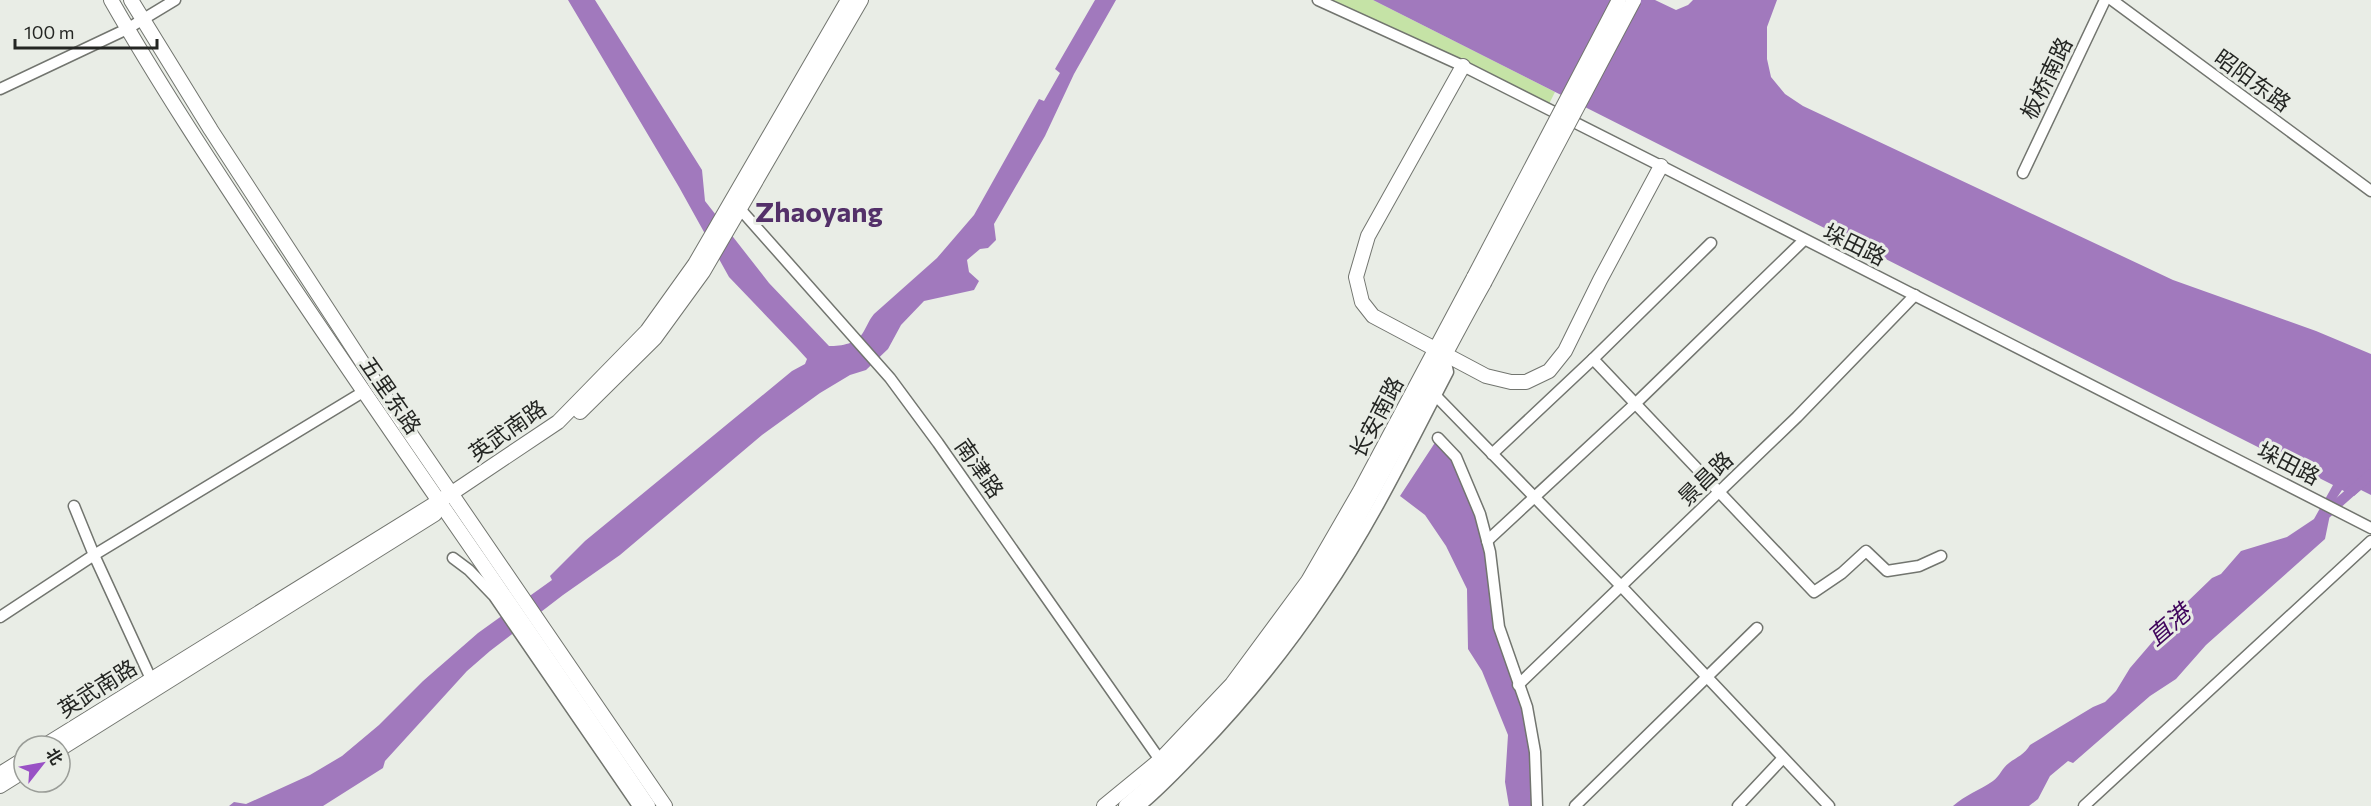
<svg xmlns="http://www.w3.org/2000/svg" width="2371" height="806" font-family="Commissioner,'Noto Sans SC',sans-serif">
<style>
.green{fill:#c5e3a6}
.water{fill:#a179bd}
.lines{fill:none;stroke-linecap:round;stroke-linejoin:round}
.canal{stroke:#a179bd;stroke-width:10}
.minor-casing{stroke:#72756f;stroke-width:13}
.major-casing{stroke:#72756f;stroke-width:16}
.minor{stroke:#fff;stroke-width:10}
.major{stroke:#fff;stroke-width:14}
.major-bridge-casing{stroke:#72756f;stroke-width:16;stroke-linecap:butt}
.major-bridge{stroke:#fff;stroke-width:14}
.labels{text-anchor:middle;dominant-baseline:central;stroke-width:6;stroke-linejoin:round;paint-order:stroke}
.street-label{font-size:22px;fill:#242623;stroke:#e9ede6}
.water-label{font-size:24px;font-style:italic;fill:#40055c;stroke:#e9ede6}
.district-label{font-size:28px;font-weight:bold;fill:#533069;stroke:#e9ede6}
</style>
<rect width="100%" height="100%" fill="#e9ede6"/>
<path class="green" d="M1330,0h43l182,92 -8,16z"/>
<g class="water">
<path d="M568,0h27l107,170 3,31 64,82 60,63c13,0 28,-2 35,-15 4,-7 5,-11 10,-17l63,-56 37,-43 65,-116 5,2 16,-28 -5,-4 40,-69h21l-42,74 -29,62 -51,88 2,16 -8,8 -8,1 -13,11 2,12 10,9 -5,9 -50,11 -23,24 -13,24 -22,21 -16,5 -30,18 -58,42 -142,120 -57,40 -73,56 -23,20 -82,90 -2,7 -60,38h-94l5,-4 12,2 64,-29 32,-19 37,-31 44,-44 55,-48 74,-53 -2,-4 35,-35 207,-170 13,-7 2,-5 -10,-11 -68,-71 -50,-90z"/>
<path d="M1373,0h282l21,10 12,-5 5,-5h84l-10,27v32l4,18 14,17 18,12 370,174 143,51 55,23v141l-10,-5 -7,6 -12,-6 -10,15 -7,34 -119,106 -30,34 -26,17 -77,67 -5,-2 -18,15 -12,23 -9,7h-76c12,-11 27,-16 40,-25 7,-5 9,-13 16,-18 8,-6 16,-9 21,-18l63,-38 12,-5 11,-11 14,-23 55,-64 27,-26 9,-4 20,-23 46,-14 27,-18 19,-34z"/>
<path d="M1438,438l18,19 24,57 16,83 31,110 10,99h-28l-4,-24 3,-47 -26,-64 -14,-22 -1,-60 -21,-43 -21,-31 -25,-19z"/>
</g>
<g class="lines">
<path class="canal" d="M2327,513l44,-39"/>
<g class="minor-casing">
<g id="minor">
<path d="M1318,0l145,66 198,100 710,362"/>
<path d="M2112,0l259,191"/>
<path d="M0,89l127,-60 48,-29"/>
<path d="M2023,173l82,-173"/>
<path d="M735,206l6,4 149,168 48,65 222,317 14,14"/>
<path d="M1593,359l221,233 28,-19 24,-22 21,20 32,-5 22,-10"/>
<path d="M1436,396l185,190 208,220"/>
<path d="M1438,438l18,19 24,57 10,38 9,75 28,80 8,45 2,54"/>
<path d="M1492,454l101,-95 118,-116"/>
<path d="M74,506l20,49 57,124"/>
<path d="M1487,541l149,-138 168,-163"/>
<path d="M453,558l16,12 25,26 144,210"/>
<path d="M0,617l94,-62 269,-163"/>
<path d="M1518,685l279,-268 118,-122"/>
<path d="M1140,806c21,-17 40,-38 59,-57 46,-48 88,-99 125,-155 48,-70 85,-147 124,-222l-4,-18"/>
<path d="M1575,806l182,-178"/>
<path d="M1738,806l45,-48"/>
<path d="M2084,806l287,-265"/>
</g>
</g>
<g class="major-casing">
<g id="major">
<path d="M111,0c49,86 104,169 158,251 124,187 254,369 379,555"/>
<path d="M131,0l80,130 166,255 288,421"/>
<path d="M1463,66l-95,170 -12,41 6,25 11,14 113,60 25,6h15l23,-11 16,-20 35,-71 61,-114"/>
<path d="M580,412l75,-74 48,-66 158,-272"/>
<path d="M44,746l408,-253 106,-71 89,-91 48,-67 153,-264"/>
<path d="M60,749l375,-235"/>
<path d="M0,774l24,-15"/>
<path d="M0,786l24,-15"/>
<path d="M1104,806l56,-46 72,-76 76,-103 52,-90 114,-214"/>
<path d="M1126,806c89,-74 166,-171 223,-272 47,-82 88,-168 135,-251"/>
</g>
</g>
<use href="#minor" class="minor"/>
<use href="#major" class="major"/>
<g class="major-bridge-casing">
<g id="major-bridge">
<path d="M1474,277l145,-277"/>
<path d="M1484,283l150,-283"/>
</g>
</g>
<use href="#major-bridge" class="major-bridge"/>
</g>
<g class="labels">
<g class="street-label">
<text transform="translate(2046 78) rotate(-64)">板桥南路</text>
<text transform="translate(2253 80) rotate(36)">昭阳东路</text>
<text transform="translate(1855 244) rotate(26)">垛田路</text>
<text transform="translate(391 395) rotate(55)">五里东路</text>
<text transform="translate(1376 417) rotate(-62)">长安南路</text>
<text transform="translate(507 430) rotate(-35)">英武南路</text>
<text transform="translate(2289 463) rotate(27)">垛田路</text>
<text transform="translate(980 468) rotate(55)">南津路</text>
<text transform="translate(1705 478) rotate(-44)">景昌路</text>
<text transform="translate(97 688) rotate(-32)">英武南路</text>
</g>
<g class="water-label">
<text transform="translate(2168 624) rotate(-41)">直港</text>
</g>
<g class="district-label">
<text x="819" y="211">Zhaoyang</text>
</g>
</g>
<g transform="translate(42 764) rotate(59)"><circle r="28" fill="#e9ede6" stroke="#9a9d98" stroke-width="1.5"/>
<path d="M0-4.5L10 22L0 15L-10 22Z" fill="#9951c5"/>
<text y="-9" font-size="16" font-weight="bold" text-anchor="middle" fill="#242623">北</text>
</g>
<path d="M15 39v9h142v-9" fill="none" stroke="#242623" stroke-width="3"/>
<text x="24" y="39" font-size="18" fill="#242623" stroke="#e9ede6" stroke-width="4.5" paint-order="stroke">100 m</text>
</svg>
